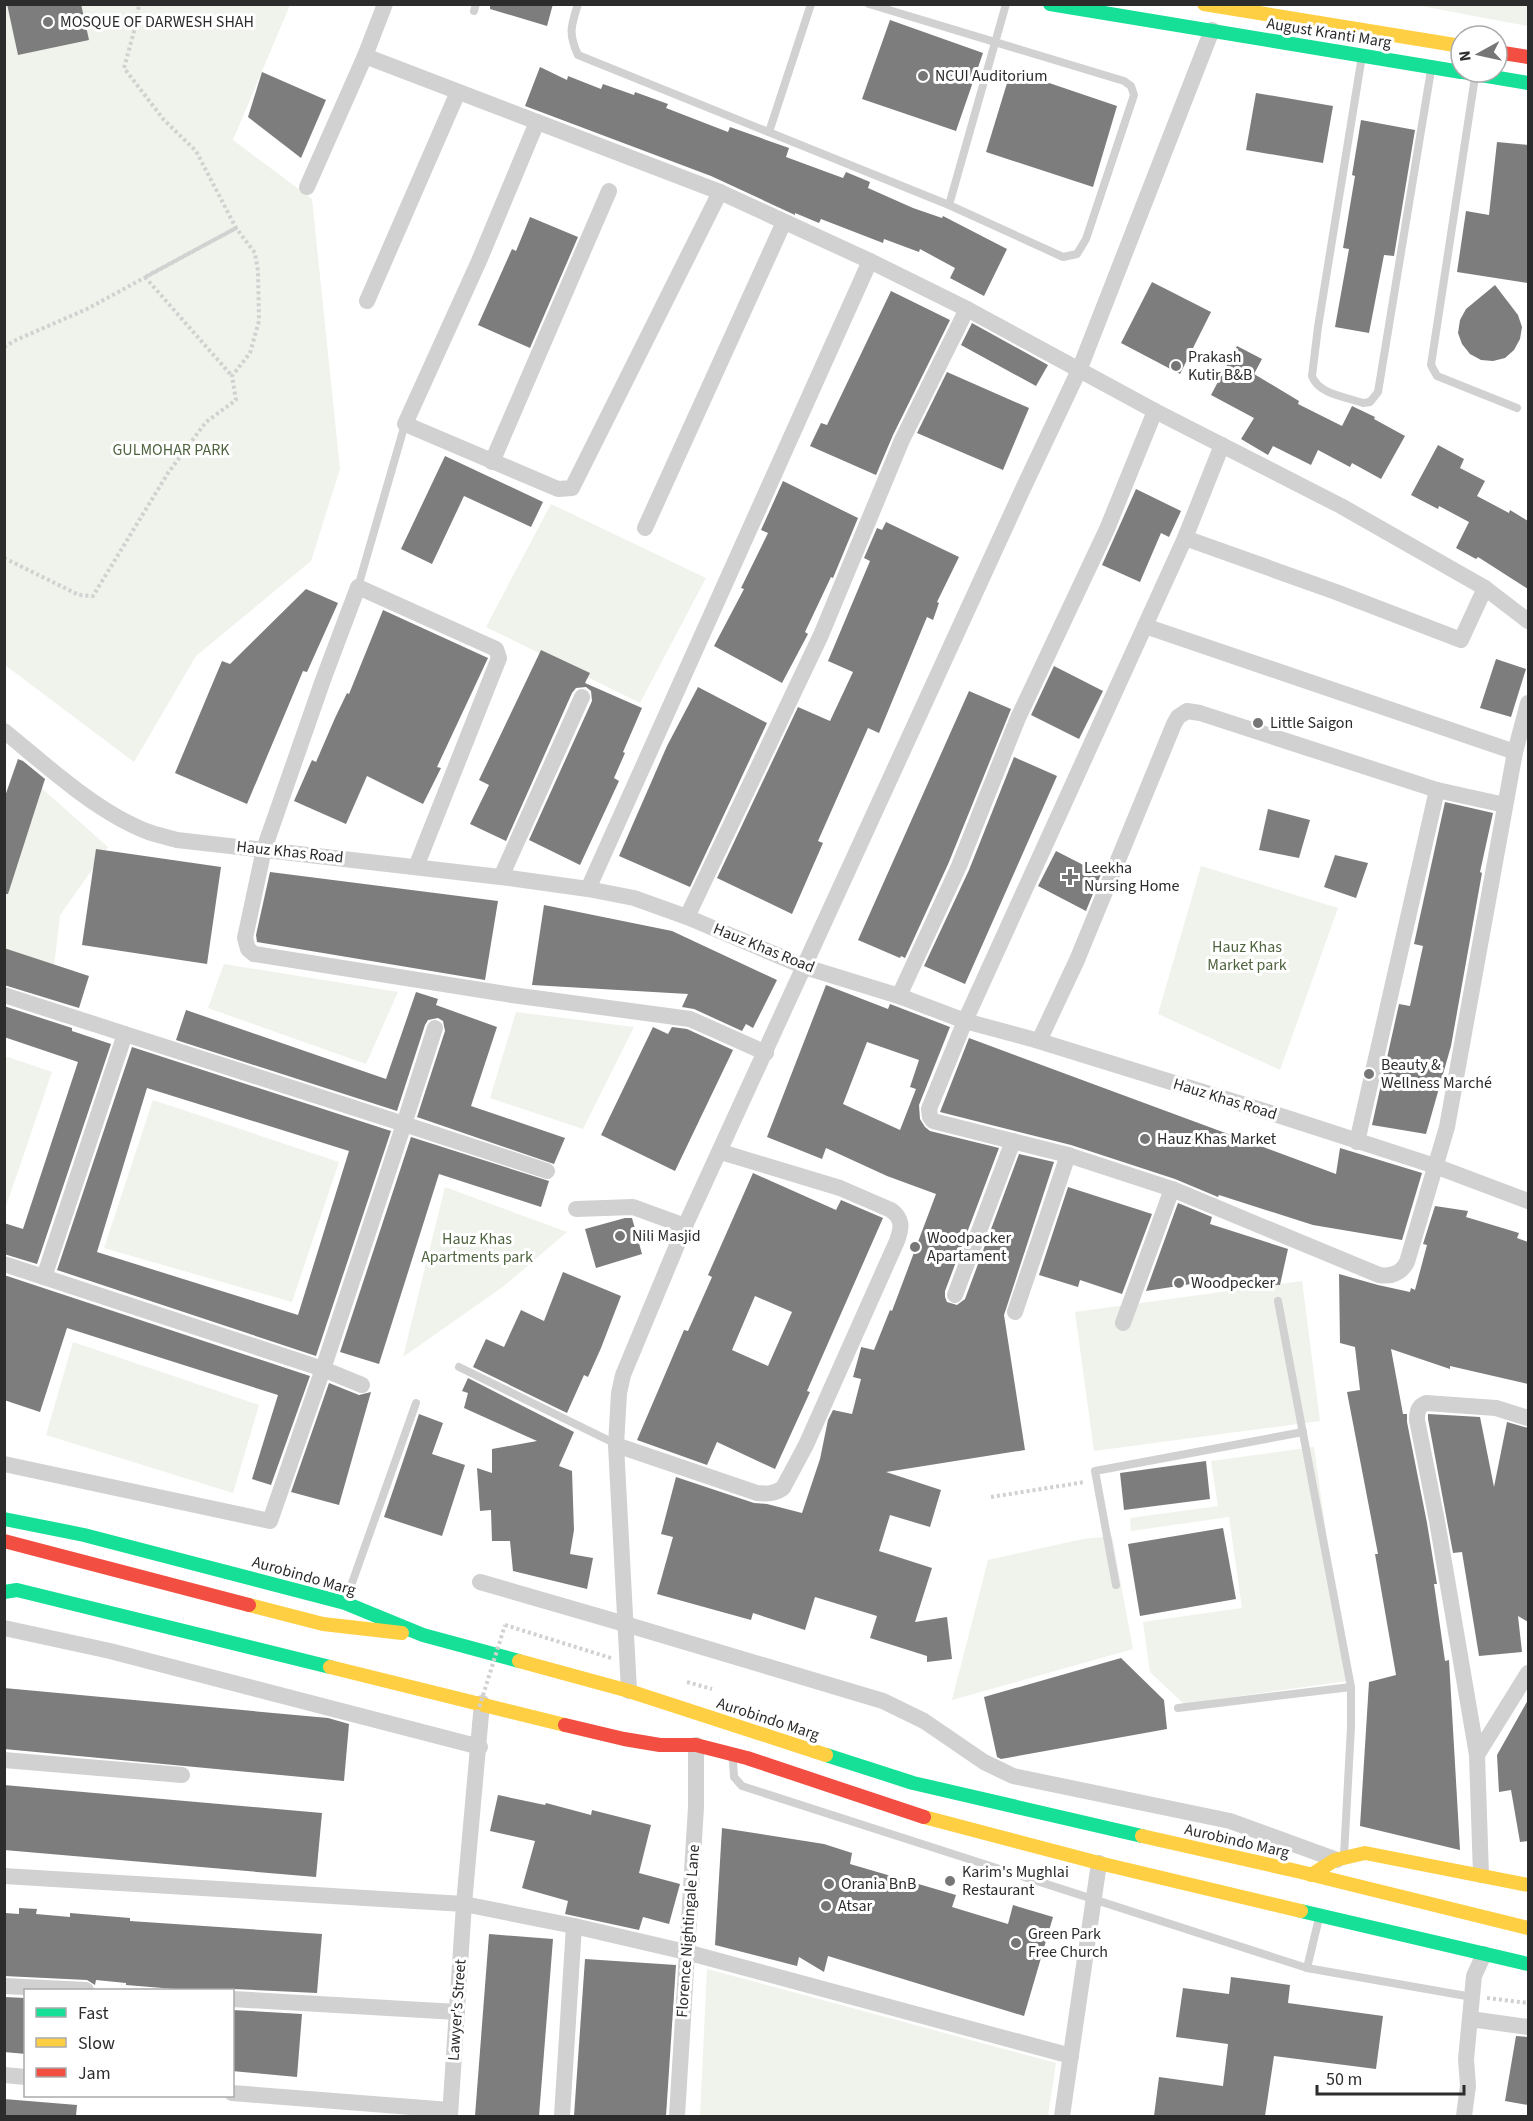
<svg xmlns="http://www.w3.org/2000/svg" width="1533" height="2121" font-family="'Source Sans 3',sans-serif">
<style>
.green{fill:#eff3eb}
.building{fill:#7d7d7d;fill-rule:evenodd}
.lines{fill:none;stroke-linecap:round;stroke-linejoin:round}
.path{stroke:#d1d1d1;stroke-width:4;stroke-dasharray:3 3;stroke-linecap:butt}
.lane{stroke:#d1d1d1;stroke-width:8}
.street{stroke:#d1d1d1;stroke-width:16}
.fast{stroke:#16e098;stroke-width:14}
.slow{stroke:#ffcf43;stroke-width:14}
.jam{stroke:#f24e42;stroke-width:14}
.path-bridge{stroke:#d1d1d1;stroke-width:4;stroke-dasharray:3 3;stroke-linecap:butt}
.poi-dot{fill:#767676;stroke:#fff;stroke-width:2}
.labels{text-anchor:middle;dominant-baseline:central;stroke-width:6;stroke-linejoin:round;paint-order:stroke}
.poi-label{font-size:16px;fill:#2c2c2c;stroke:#fff;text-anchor:start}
.street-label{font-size:16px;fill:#2c2c2c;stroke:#fff}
.park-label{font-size:16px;fill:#4f633f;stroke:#fff}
</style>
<rect width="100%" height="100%" fill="#fff"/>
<g class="green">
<path d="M4,5h286l-57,135 79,59 28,270 -29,92 -115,95 -62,106 -129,-97z"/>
<path d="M1412,5h116v21l-112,-21z"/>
<path d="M551,504l155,74 -66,125 -154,-76z"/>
<path d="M39,786l69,61 -48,68 -6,52 -49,-19v-55z"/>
<path d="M1201,866l137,42 -58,162 -122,-56z"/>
<path d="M224,964l174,28 -32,72 -158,-56z"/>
<path d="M516,1012l118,15 -51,102 -93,-31z"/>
<path d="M5,1056l47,16 -47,137 -1,-153z"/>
<path d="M153,1100l186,62 -47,140 -188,-54z"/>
<path d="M445,1187l122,45 -63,54 -101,71z"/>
<path d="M1302,1281l18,140 -226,30 -19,-139z"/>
<path d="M73,1342l186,63 -26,88 -187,-58z"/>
<path d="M1314,1447l33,234 -163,23 -34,-32 -7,-50 99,-14 -13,-91 -98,14 -1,-13 88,-12 -7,-45z"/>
<path d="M1112,1536l21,113 -181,51 36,-140 95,-21z"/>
<path d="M707,1969l349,94 -8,53h-348z"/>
</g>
<g class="building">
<path d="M7,4h74l8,36 -71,15z"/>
<path d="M490,4h63l-6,22 -57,-17z"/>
<path d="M890,20l93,33 -27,78 -94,-32z"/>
<path d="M540,67l27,13 1,-4 33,13 2,-5 31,11 1,-3 33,12 -2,4 62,24 2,-5 59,21 -3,9 57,21 3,-6 24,10 -2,6 45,20 29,10 1,-2 64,33 -23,47 -34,-18 5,-10 -35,-19 -1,3 -35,-13 -1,4 -62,-24 -2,4 -24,-10v2l-84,-39 -186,-70z"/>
<path d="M1011,70l106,36 -24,81 -107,-35z"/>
<path d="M262,72l64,28 -25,58 -53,-41z"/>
<path d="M1256,93l77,13 -10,57 -77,-13z"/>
<path d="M1361,120l54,10 -21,126 -10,-1 -15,78 -34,-6 14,-78 -6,-1 12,-72 -3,-1z"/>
<path d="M1497,142l31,3v138l-71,-11 9,-61 23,4z"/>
<path d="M530,217l48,20 -48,111 -52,-23 34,-76 4,2z"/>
<path d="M1152,282l59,30 -31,62 -59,-31z"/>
<path d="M1495,285l23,30 4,12 -2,12 -6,11 -9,8 -12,3 -12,-1 -11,-6 -8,-10 -4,-11 2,-13 6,-11z"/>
<path d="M891,291l59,29 -57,115 -17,40 -66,-29 11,-23 6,2z"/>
<path d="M972,323l76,42 -12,21 -75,-41z"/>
<path d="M1237,346l25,13 -8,15 45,27 -1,3 44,22 10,-20 2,1 21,10 -1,2 31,17 -24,43 -29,-16 -2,4 -32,-17 -7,15 -38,-19 -5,9 -27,-16 13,-21 -43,-23z"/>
<path d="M947,372l82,36 -26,62 -86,-37z"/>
<path d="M1438,445l26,14 -4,9 25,13 -8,15 32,17 1,-3 18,11v68l-50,-32 -2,2 -20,-11 13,-26 -30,-16 -1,3 -27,-14z"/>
<path d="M445,456l98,46 -12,25 -67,-31 -32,68 -31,-15z"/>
<path d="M783,481l75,37 -25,60 -2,-1 -26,55 3,2 -26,49 -68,-37 30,-57 -3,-1 27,-55 -7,-3z"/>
<path d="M1136,489l45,22 -12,26 -8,-4 -21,49 -38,-17z"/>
<path d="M886,522l73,35 -22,45 2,1 -6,17 -6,-3 -48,116 -11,-5 -50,113 5,2 -31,71 -75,-36 81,-171 32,14 23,-49 -25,-11 42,-100 -6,-3 13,-30 5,2z"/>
<path d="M306,589l32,14 -31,69 -4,-1 -56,133 -72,-31 47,-112 8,3z"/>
<path d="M383,610l105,48 -51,109 4,1 -18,36 -56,-28 -21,48 -52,-23 18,-41 4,2 19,-44 12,-25 2,1z"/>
<path d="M541,650l49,23 -5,10 57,25 -19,44 2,1 -11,25 5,3 -39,84 -51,-25 63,-139 -1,-10 -5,-4 -10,1 -4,5 -66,148 -36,-17 19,-39 -10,-5z"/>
<path d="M1496,659l30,10 -15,48 -31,-9z"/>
<path d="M1054,666l49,25 -24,48 -48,-24z"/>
<path d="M698,687l69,36 -77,164 -71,-31 48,-110z"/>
<path d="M969,691l42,18 -62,153 -44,96 -4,-2 -1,2 -42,-18z"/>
<path d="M1014,757l43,19 -92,208 -41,-18 45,-96z"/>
<path d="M18,759l5,2 22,18 -37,115h-4v-95z"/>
<path d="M1445,802l48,11 -13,59 2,1 -31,173 -25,88 -54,-9 27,-121 11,2 13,-60 -9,-2z"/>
<path d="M1268,809l42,11 -11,38 -40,-8z"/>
<path d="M96,849l125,18 -14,97 -125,-19z"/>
<path d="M1056,851l45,23 -15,37 -48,-25z"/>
<path d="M1335,855l33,8 -12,35 -32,-11z"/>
<path d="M270,872l228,29 -13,79 -228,-38 -1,-7z"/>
<path d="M544,905l128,26 105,49 -24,48 -7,-4 -4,7 -48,-22 -12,-2 6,-13 -156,-9z"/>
<path d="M4,948l85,28 -10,32 -75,-23z"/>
<path d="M826,985l62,24 2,-5 60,23 -31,78 1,14 5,8 5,4 69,17 -54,143v6l2,5 10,3 8,-6 54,-145 35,8 -50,153 21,135 -139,22 55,18 -11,37 -40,-12 -11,36 53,17 -17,54 32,-5 5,42 -25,3v-6l-57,-18 7,-22 -62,-19 -10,33 -52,-17 -2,7 -94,-26 16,-57 -12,-3 15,-57 78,26 13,1 35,9 18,-54 8,-39 5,-10 19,4 9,-35 -8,-2 8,-29v-1l13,3 16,-40 2,1 44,-117 -49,-18 -61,-28 -4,11 -55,-22zM867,1042l52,18 -9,27 6,2 -16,41 -57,-26z"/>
<path d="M416,992l22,7 -2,6 61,22 -26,79 94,32 -11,26 -137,-47 28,-86 -2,-10 -5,-3 -10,2 -3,5 -28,86 -221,-71 10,-30 200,69z"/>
<path d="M4,1006l68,22v3l39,13 -74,220 -33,-10v-31l19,6 55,-167 -74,-25z"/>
<path d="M653,1027l15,7 4,-7 15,2 46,21 -58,121 -74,-36z"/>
<path d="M969,1038l367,136 4,-26 82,25 -20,67 -89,-15 -94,-30 -1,2 -43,-18 -104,-34 -131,-33z"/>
<path d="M132,1047l259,84 -75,225 -259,-86zM147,1088l202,63 -51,164 -201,-63z"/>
<path d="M411,1137l138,44 -8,26 -102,-33 -60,190 -39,-12z"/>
<path d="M753,1173l83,37 5,-10 42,18 -76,173 3,1 -35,77 -58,-27 -10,23 -70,-25 47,-110 4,1 24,-54 -4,-2zM755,1296l37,16 -24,54 -36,-16z"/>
<path d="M1068,1187l84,27 -30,80 -42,-14 -2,7 -39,-12z"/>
<path d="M1178,1203l34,14 -2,7 78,25 -8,36 -88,-4 -1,3 -45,7z"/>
<path d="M1435,1206l33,5 -2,6 53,16 -2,5 11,4v142l-78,-18v3l-59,-20 12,65h4v8l20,101 10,61h-3l11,77 4,-1 11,190 -100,-24 9,-144 27,-7 -21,-121h3l-31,-162 13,-2 -5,-43 -15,-4 -1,-69 39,11 32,7 1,-4 4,2 12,-45 -4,-1z"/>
<path d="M625,1218h7l10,36 -46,14 -11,-39z"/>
<path d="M563,1272l58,24 -20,52 -13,29 -4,-2 -17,38 -94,-46 13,-28 18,8 17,-37 23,11z"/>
<path d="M4,1275l306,101 -39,109 -19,-6 26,-84 -211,-67 -27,84 -36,-12z"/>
<path d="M468,1378l106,54 -15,34 13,5 2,59 -4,24 23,4 -6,31 -74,-18 -3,-30h-18l-1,-31 -11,1 -3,-43 15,5v-24l45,-8 -73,-33 4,-15 -6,-2z"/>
<path d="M329,1383l30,12 12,-3 -32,113 -48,-13z"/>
<path d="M419,1414l24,9 -11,31 33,11 -23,71 -58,-19z"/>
<path d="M1428,1414l52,3 14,70 13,-65 21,6v194l-10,-6 4,36 -43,4 -17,-104 -9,1 -25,-134z"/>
<path d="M1206,1461l4,38 -86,11 -4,-37z"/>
<path d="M1223,1528l13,71 -96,17 -12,-72z"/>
<path d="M1121,1658l43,42 3,29 -166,30 -4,-2 -13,-60z"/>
<path d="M4,1688l324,30 21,6 -5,57 -340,-32z"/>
<path d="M1528,1700v141l-8,1 -9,-52 -12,2 -2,-37z"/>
<path d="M4,1785l318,28 -6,64 -312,-27z"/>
<path d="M498,1795l47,10 1,-2 45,12 1,-5 59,15 -12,48 41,11 -11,40 -26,-7 -4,13 -74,-16 3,-13 -46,-13 13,-47 -45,-10z"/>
<path d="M722,1828l102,16 28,9 -2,11 106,31 -4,12 56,17 5,-19 40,12 -29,99 -196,-60 -4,16 -25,-15 -2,9 -82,-21z"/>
<path d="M19,1908l18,1 -1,5 34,3v-4l60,5v3l192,13 -5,59 -84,-4 -7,1h-39l-61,-5v-2l-30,-3 -1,5 -8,-5 -83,-4 1,-63 14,1z"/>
<path d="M489,1934l64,5 -14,177h-64z"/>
<path d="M585,1959l91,6 -10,151h-92z"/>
<path d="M1231,1977l59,8 -2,18 95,13 -7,53 -102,-13 -9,60h-111l5,-39 64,9 5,-42 -52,-7 7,-49 46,6z"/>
<path d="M4,1997l22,1v56l-22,-2z"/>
<path d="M232,2010l70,4 -5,63 -65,-6z"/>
<path d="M1516,2036l12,1v68l-23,-4z"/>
<path d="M4,2099l73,6 -1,11h-72z"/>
</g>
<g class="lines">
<g class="path">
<path d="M145,277l87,99"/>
<path d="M4,347l12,-7 71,-31 149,-81 -91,49"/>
<path d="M4,558l75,37 14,1 75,-123 38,-51 30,-22 -4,-24 18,-23 9,-32 -1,-50 -3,-18 -19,-25 -40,-77 -32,-31 -40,-52 12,-44 3,-20"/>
<path d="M991,1497l94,-15"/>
<path d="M505,1625l106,33"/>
<path d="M687,1682l25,7"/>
<path d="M1487,1998l41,5"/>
</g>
<g class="lane">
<path d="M578,4c-7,22 -10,29 0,51l371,150 114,52 14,-3 9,-15 48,-144 -3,-9 -7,-5 -255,-77"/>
<path d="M474,11l2,-7"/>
<path d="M1362,56l-44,271 -6,49c6,18 34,21 51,27l7,-1 8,-10 53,-322"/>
<path d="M1475,77l-44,288 6,11 80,32"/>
<path d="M769,132l42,-128"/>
<path d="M949,205l57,-201"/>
<path d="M358,587l47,-163"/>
<path d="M1278,1301l73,386v40l-7,128"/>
<path d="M459,1367l157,77"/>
<path d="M1116,1585l-21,-114 208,-39"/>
<path d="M347,1597l69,-194"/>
<path d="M1178,1708l173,-21"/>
<path d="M733,1761l1,16 8,9 565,182 165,29"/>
<path d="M1307,1968l12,-50"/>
</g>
<g class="street">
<path d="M365,56l20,-52"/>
<path d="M537,122l-58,139 -74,163 153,65 14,-1 148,-296"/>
<path d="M307,187l58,-131 355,136 150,69 97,48 188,102 186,95 144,82 43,33"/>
<path d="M367,301l91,-209"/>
<path d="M1222,445l-37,93 -220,483 -36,88 1,8 3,4 135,34 104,34 207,86c13,2 22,-2 28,-13l40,-135 68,-375 13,-49"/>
<path d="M492,462l117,-271"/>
<path d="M645,528l139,-306"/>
<path d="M1185,538l151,54 125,48 24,-52"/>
<path d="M1145,626l370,126"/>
<path d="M4,731c42,34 91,80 142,100 10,4 21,6 31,9l332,38 79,11 46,9 53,19 118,50 94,29 66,25 74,20 248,77 148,48 93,35"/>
<path d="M416,867l83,-209 -3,-9 -138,-62 -35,93 -59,169 -19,89 3,11 6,5 258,41 178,24 76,34"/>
<path d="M501,877l81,-180"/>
<path d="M588,889l282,-628"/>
<path d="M687,917l134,-282 81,-195 65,-131"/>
<path d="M4,995l121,39 -81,243"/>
<path d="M899,996l60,-130 59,-148 89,-189 48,-118"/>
<path d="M435,1028l-31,96 143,47"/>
<path d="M1039,1041l38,-81 97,-236 4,-7 9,-6 13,2 237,77 68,15"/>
<path d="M1357,1142l80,-352"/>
<path d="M576,1209l57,-2 52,19"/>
<path d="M4,1264l319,105 39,16"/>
<path d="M955,1295l58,-154"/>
<path d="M1015,1312l53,-157"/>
<path d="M1123,1323l49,-134"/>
<path d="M616,1445l141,48c10,1 17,1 26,-5l23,-43 91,-204c5,-14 6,-22 -6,-31l-51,-22 -119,-36"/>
<path d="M4,1464l266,57 53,-152 81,-245 -279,-90"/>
<path d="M480,1582l145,42 258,77 41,20 60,41 29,14 217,45 107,39"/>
<path d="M4,1628l106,23 370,96"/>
<path d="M629,1691l-13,-246 3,-52 4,-18 62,-149 336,-733 59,-125 132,-338"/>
<path d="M1477,1755l51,-82"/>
<path d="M4,1760l178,15"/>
<path d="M1481,1875l-4,-120 -40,-234 -20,-101c0,-8 1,-14 9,-17l70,5 32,10"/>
<path d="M4,1876l460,28 110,22 112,26 385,104"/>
<path d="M4,1986l82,4"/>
<path d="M232,1999l225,13"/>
<path d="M1470,2019l58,8"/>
<path d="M4,2075l22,2"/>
<path d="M232,2093l218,17"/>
<path d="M450,2116l14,-212 18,-201"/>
<path d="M562,2116l12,-190"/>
<path d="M677,2116l19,-309v-62"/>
<path d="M1062,2116l37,-253"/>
<path d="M1464,2116l4,-30 -2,-27 8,-83 10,-22"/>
</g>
<g class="fast">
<path d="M1050,4l411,68"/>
<path d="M1463,72l65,11"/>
<path d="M4,1519l80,16 261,68 78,32 96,26"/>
<path d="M4,1592l13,-2 313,77"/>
<path d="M826,1755l87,28 229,53"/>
<path d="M1301,1911l227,53"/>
</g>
<g class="slow">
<path d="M1204,4l257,42"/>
<path d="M249,1605l74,19 79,9"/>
<path d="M519,1661l110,30 197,64"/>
<path d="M330,1667l235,58"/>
<path d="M924,1817l175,46 202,48"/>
<path d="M1142,1836l159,36 227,56"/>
<path d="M1311,1875l24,-15 30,-7 163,32"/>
</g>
<g class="jam">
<path d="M1497,52l31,5"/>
<path d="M4,1541l245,64"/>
<path d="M565,1725l59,14 36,6h36l51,13 177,59"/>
</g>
<path class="path-bridge" d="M474,1724l31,-99"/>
</g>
<g class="poi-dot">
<circle cx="48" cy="22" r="6"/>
<circle cx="923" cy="76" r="6"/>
<circle cx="1176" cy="366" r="6"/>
<circle cx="1258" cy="723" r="6"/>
<path d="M1067 868h6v6h6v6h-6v6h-6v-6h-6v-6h6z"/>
<circle cx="1369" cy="1074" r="6"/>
<circle cx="1145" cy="1139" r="6"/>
<circle cx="620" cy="1236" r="6"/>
<circle cx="915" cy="1247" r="6"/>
<circle cx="1179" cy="1283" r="6"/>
<circle cx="950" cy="1881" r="6"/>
<circle cx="829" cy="1884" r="6"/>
<circle cx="826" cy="1906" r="6"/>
<circle cx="1016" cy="1943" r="6"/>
</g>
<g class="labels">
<g class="poi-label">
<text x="60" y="22">MOSQUE OF DARWESH SHAH</text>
<text x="935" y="76">NCUI Auditorium</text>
<text x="1188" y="357">Prakash<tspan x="1188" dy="18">Kutir B&amp;B</tspan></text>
<text x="1270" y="723">Little Saigon</text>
<text x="1084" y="868">Leekha<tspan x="1084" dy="18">Nursing Home</tspan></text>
<text x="1381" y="1065">Beauty &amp;<tspan x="1381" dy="18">Wellness Marché</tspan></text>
<text x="1157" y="1139">Hauz Khas Market</text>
<text x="632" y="1236">Nili Masjid</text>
<text x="927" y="1238">Woodpacker<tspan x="927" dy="18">Apartament</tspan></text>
<text x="1191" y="1283">Woodpecker</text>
<text x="962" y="1872">Karim's Mughlai<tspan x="962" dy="18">Restaurant</tspan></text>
<text x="841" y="1884">Orania BnB</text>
<text x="838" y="1906">Atsar</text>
<text x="1028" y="1934">Green Park<tspan x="1028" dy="18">Free Church</tspan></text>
</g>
<g class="street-label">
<text transform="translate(1329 33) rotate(9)">August Kranti Marg</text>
<text transform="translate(290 852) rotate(6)">Hauz Khas Road</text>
<text transform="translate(764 948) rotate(22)">Hauz Khas Road</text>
<text transform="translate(1225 1099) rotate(17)">Hauz Khas Road</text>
<text transform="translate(304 1576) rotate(16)">Aurobindo Marg</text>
<text transform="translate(768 1719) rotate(18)">Aurobindo Marg</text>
<text transform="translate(1237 1841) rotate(13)">Aurobindo Marg</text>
<text transform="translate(688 1931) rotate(-86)">Florence Nightingale Lane</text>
<text transform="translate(457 2010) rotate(-86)">Lawyer's Street</text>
</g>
<g class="park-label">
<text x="171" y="450">GULMOHAR PARK</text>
<text x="1247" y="947">Hauz Khas<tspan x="1247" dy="18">Market park</tspan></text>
<text x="477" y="1239">Hauz Khas<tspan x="477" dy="18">Apartments park</tspan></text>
</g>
</g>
<rect width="1533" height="2121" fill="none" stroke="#2c2c2c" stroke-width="12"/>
<rect x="24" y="1989" width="210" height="108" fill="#ffffff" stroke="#ababab" stroke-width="1.5"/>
<rect x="36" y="2008" width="30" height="9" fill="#16e098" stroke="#ababab" stroke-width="1.5"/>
<text x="78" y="2019" font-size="18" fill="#2c2c2c">Fast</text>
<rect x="36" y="2038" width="30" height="9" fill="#ffcf43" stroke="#ababab" stroke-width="1.5"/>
<text x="78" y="2049" font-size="18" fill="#2c2c2c">Slow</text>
<rect x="36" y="2068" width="30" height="9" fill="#f24e42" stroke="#ababab" stroke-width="1.5"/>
<text x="78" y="2079" font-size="18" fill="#2c2c2c">Jam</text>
<g transform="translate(1479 54) rotate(262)"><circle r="28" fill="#ffffff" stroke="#ababab" stroke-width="1.5"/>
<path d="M0-4.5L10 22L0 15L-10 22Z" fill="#767676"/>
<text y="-9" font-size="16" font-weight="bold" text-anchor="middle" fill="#2c2c2c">N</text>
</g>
<path d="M1317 2085v9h147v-9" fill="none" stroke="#2c2c2c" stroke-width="3"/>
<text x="1326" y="2085" font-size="18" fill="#2c2c2c" stroke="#ffffff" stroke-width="4.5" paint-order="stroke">50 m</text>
</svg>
